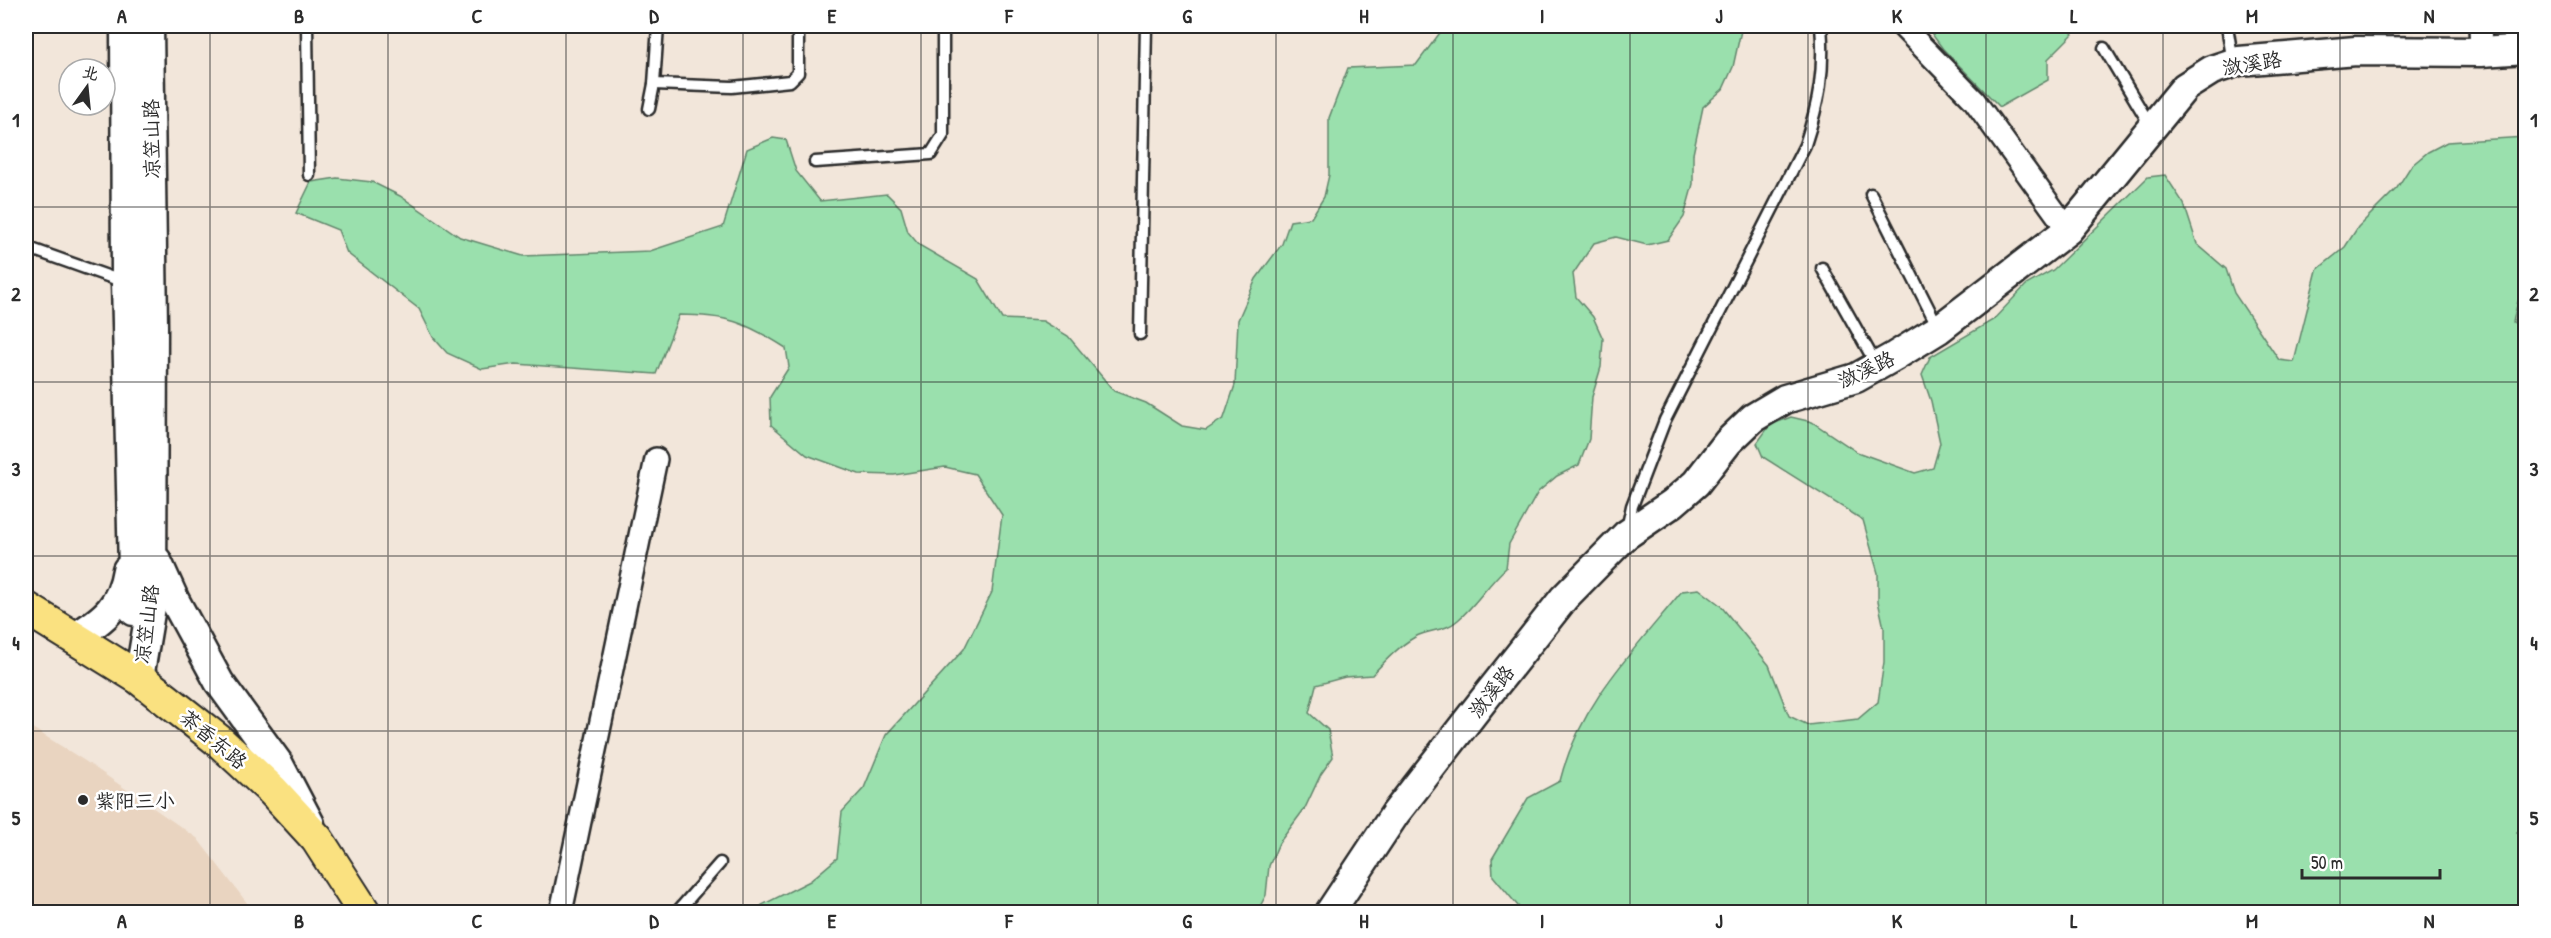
<svg xmlns="http://www.w3.org/2000/svg" width="2551" height="938" font-family="'Patrick Hand','LXGW WenKai TC',sans-serif">
<style>
.built{fill:#e9d4c0}
.green{fill:#9ae0ad;stroke:#62866c;stroke-width:1.5}
.lines{fill:none;stroke-linecap:round;stroke-linejoin:round}
.lane-casing{stroke:#2b2b2b;stroke-width:15}
.street-casing{stroke:#2b2b2b;stroke-width:26}
.secondary-casing{stroke:#2b2b2b;stroke-width:33}
.primary-casing{stroke:#2b2b2b;stroke-width:36}
.lane{stroke:#fff;stroke-width:10}
.street{stroke:#fff;stroke-width:21}
.secondary{stroke:#fff;stroke-width:28}
.primary{stroke:#fae180;stroke-width:32}
.grid{fill:none;stroke:#2b2b2b;stroke-width:1.5;stroke-opacity:0.55}
.poi-dot{fill:#2b2b2b;stroke:#fff;stroke-width:2}
.labels{text-anchor:middle;dominant-baseline:central;stroke-width:5;stroke-linejoin:round;paint-order:stroke}
.street-label{font-size:20px;fill:#2b2b2b;stroke:#fff}
.poi-label{font-size:20px;fill:#2b2b2b;stroke:#fff;text-anchor:start}
.neatline{fill:none;stroke:#2b2b2b;stroke-width:2}
.grid-label{font-size:20px;text-anchor:middle;font-weight:bold;fill:#2b2b2b}
</style>
<rect width="100%" height="100%" fill="#f2e6da"/>
<filter id="ink" filterUnits="userSpaceOnUse"><feTurbulence type="fractalNoise" baseFrequency=".0167" numOctaves="2"/><feDisplacementMap in="SourceGraphic" scale="12" xChannelSelector="R" yChannelSelector="G"/><feConvolveMatrix kernelMatrix="1 2 1 2 8 2 1 2 1" color-interpolation-filters="sRGB"/></filter>
<g filter="url(#ink)">
<path class="built" d="M26,724l59,37 112,77 57,74h-228z"/>
<g class="green">
<path d="M1445,26h297l-9,41 -10,22 -20,18 -10,47v30l-9,33 -16,23 -21,5 -31,-8 -22,6 -21,31 3,23 17,20 10,22 -2,28 -9,30 -3,42 -10,26 -22,11 -19,16 -29,52 -3,24c-18,16 -30,37 -48,52 -13,12 -29,9 -43,17 -16,9 -30,24 -43,38l-27,2 -29,8 -7,28 19,17 5,27 -12,17 -16,34 -26,35 -10,23 -3,29 -9,17h-502l7,-7 48,-24 27,-23 5,-46 22,-24 22,-53 78,-86 28,-57 10,-77 -27,-41 -30,-7 -51,8 -35,-1 -52,-19 -36,-30 -1,-28 19,-30 -3,-19c-41,-26 -59,-33 -107,-33l-23,59 -140,-10 -34,5 -35,-16 -14,-16 -14,-28 -72,-56 -9,-23 -42,-17 15,-31 26,-4 35,4 28,14 60,41 63,19 127,-5 73,-24 24,-78 26,-11 13,2 10,31 24,30 67,-7 14,14 7,24 11,13 59,34 24,40 41,2 25,15 46,55 32,12 36,23 24,4 18,-12 11,-33 3,-65 18,-41 26,-35 8,-23 21,-3 13,-21 5,-22v-57l19,-50 68,-3z"/>
<path d="M1926,26h141l6,8 -25,25v21l-48,27 -57,-58z"/>
<path d="M2525,137v157l-7,7 -5,21 13,7v496l-9,7 8,7v73h-1002l-30,-36 -1,-17 36,-61 32,-17c19,-76 73,-130 122,-190l17,-2 21,16 49,60 20,51 19,9 50,-6 20,-17 6,-40v-34l-6,-27v-28l-15,-53 -100,-63 -6,-14 13,-18 21,-8 21,5 45,30 58,21 18,-5 7,-25 -9,-42 -9,-26 8,-18 63,-37 33,-35 27,-15 95,-93 17,-2 19,29 13,40 29,25 8,24 45,67 15,2 23,-92 28,-23 13,-20 39,-39 14,-22 17,-14 19,-10z"/>
</g>
<g class="lines">
<g class="lane-casing">
<g id="lane">
<path d="M307,26l2,149"/>
<path d="M2227,26l6,37"/>
<path d="M2104,48l46,77"/>
<path d="M654,84l78,3 58,-6 8,-8v-47"/>
<path d="M649,109l5,-25 4,-58"/>
<path d="M815,162l116,-8 12,-19v-109"/>
<path d="M1871,194l68,135"/>
<path d="M26,247l98,35"/>
<path d="M1822,268l54,96"/>
<path d="M1140,334l6,-308"/>
<path d="M1627,529l5,-23 33,-86 140,-275c14,-43 20,-73 16,-119"/>
<path d="M677,912l43,-49"/>
</g>
</g>
<g class="street-casing">
<g id="street">
<path d="M1902,26l72,74 94,130"/>
<path d="M2480,26l1,26"/>
<path d="M561,912l95,-453"/>
</g>
</g>
<g class="secondary-casing">
<g id="secondary">
<path d="M125,26l1,256 8,329"/>
<path d="M157,561l18,40 44,81 59,81 32,61"/>
<path d="M75,637c30,-18 46,-31 52,-67"/>
<path d="M139,678l13,-77 1,-275 -4,-300"/>
<path d="M1330,912l65,-98 94,-121 75,-95 62,-63 47,-32 23,-20 32,-41 25,-24 32,-19 71,-21 39,-22 44,-27 129,-99 117,-143 27,-17 27,-9 117,-10 125,1 45,-3"/>
</g>
</g>
<g class="primary-casing">
<path id="primary" d="M26,608l113,70 80,63 54,50 44,48 47,73"/>
</g>
<use href="#lane" class="lane"/>
<use href="#street" class="street"/>
<use href="#secondary" class="secondary"/>
<use href="#primary" class="primary"/>
</g>
</g>
<path class="grid" d="M210,26v886M388,26v886M566,26v886M743,26v886M921,26v886M1098,26v886M1276,26v886M1453,26v886M1630,26v886M1808,26v886M1986,26v886M2163,26v886M2340,26v886M26,207h2500M26,382h2500M26,556h2500M26,731h2500"/>
<circle class="poi-dot" cx="83" cy="800" r="6"/>
<g class="labels">
<g class="street-label">
<text transform="translate(2252 63) rotate(-9)">潋溪路</text>
<text transform="translate(151 139) rotate(-91)">凉笠山路</text>
<text transform="translate(1866 369) rotate(-25)">潋溪路</text>
<text transform="translate(146 624) rotate(-83)">凉笠山路</text>
<text transform="translate(1491 691) rotate(-52)">潋溪路</text>
<text transform="translate(214 739) rotate(40)">茶香东路</text>
</g>
<g class="poi-label">
<text x="95" y="800">紫阳三小</text>
</g>
</g>
<rect width="2551" height="938" fill="none" stroke="#fff" stroke-width="66"/>
<g transform="translate(87 87) rotate(15)"><circle r="28" fill="#ffffff" stroke="#aaaaaa" stroke-width="1.5"/>
<path d="M0-4.5L10 22L0 15L-10 22Z" fill="#2b2b2b"/>
<text y="-9" font-size="16" font-weight="bold" text-anchor="middle" fill="#2b2b2b">北</text>
</g>
<path d="M2302 869v9h138v-9" fill="none" stroke="#2b2b2b" stroke-width="3"/>
<text x="2311" y="869" font-size="18" fill="#2b2b2b" stroke="#ffffff" stroke-width="4.5" paint-order="stroke">50 m</text>
<rect x="33" y="33" width="2485" height="872" class="neatline"/>
<g class="grid-label">
<text x="122" y="23">A</text>
<text x="299" y="23">B</text>
<text x="477" y="23">C</text>
<text x="654" y="23">D</text>
<text x="832" y="23">E</text>
<text x="1009" y="23">F</text>
<text x="1187" y="23">G</text>
<text x="1364" y="23">H</text>
<text x="1542" y="23">I</text>
<text x="1719" y="23">J</text>
<text x="1897" y="23">K</text>
<text x="2074" y="23">L</text>
<text x="2252" y="23">M</text>
<text x="2429" y="23">N</text>
<text x="16" y="127">1</text>
<text x="2534" y="127">1</text>
<text x="16" y="301">2</text>
<text x="2534" y="301">2</text>
<text x="16" y="476">3</text>
<text x="2534" y="476">3</text>
<text x="16" y="650">4</text>
<text x="2534" y="650">4</text>
<text x="16" y="825">5</text>
<text x="2534" y="825">5</text>
<text x="122" y="928">A</text>
<text x="299" y="928">B</text>
<text x="477" y="928">C</text>
<text x="654" y="928">D</text>
<text x="832" y="928">E</text>
<text x="1009" y="928">F</text>
<text x="1187" y="928">G</text>
<text x="1364" y="928">H</text>
<text x="1542" y="928">I</text>
<text x="1719" y="928">J</text>
<text x="1897" y="928">K</text>
<text x="2074" y="928">L</text>
<text x="2252" y="928">M</text>
<text x="2429" y="928">N</text>
</g>
</svg>
